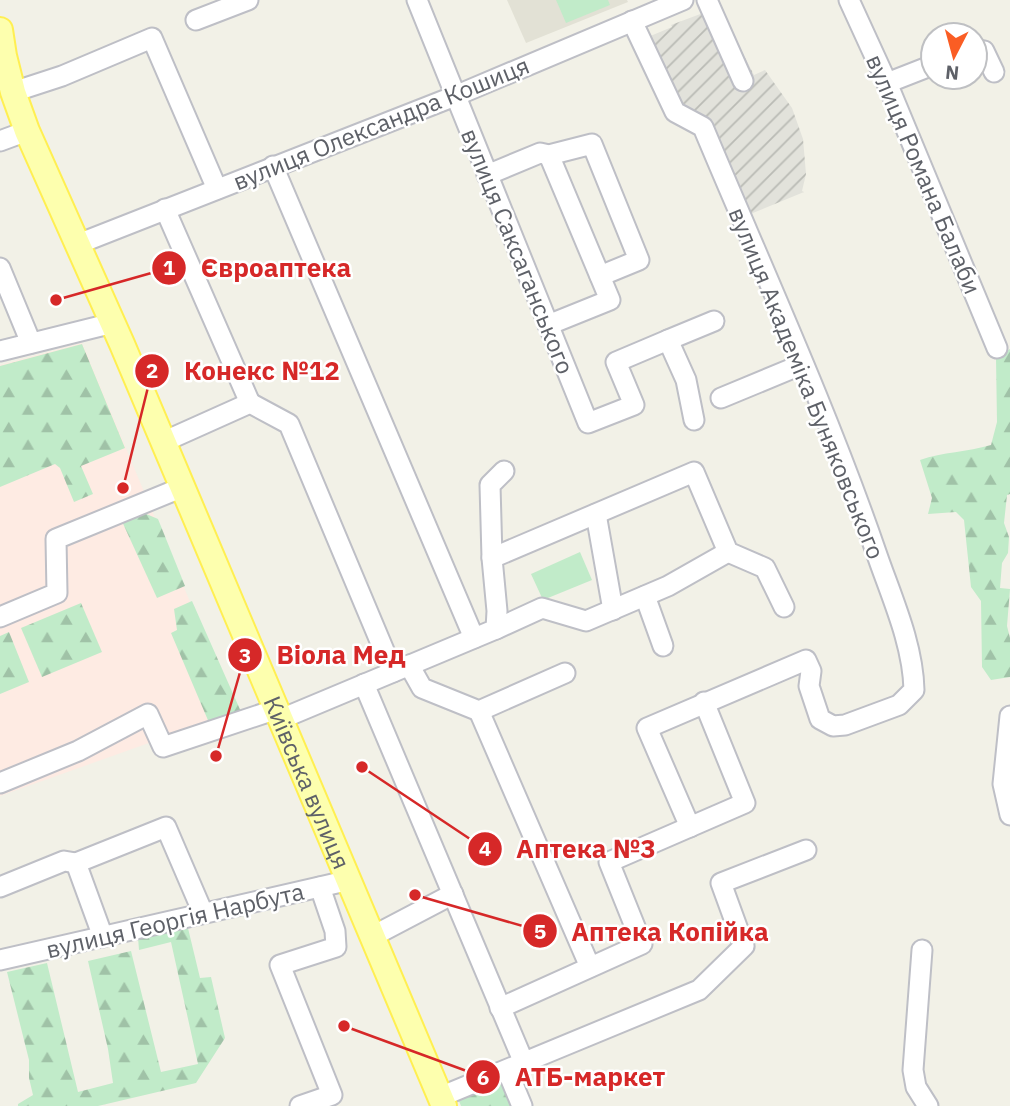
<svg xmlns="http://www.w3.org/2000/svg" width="1010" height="1106" font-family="'IBM Plex Sans',sans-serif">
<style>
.industrial{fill:url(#industrial-furrows)}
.education{fill:#e2e1d5}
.medical{fill:#feebe3}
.green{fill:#c1ebc9}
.forest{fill:url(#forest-firs)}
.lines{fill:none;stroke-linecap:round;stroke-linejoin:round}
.minor-casing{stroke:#bebfc6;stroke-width:23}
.major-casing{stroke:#ffef52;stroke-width:28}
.minor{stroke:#fff;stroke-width:19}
.major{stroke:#fdffae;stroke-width:24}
.labels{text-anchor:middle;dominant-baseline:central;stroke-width:5;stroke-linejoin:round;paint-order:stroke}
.street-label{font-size:24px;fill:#5e6168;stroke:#fff}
.leader{fill:none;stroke:#d62828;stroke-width:2.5}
.callout-dot{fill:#d62828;stroke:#fff;stroke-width:2.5}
.mark-label{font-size:21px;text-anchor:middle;font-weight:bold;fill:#fff}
.callout-label{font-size:26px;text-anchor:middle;font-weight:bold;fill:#d62828;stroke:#fff;stroke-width:5;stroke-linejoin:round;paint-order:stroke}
</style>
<defs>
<pattern id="industrial-furrows" width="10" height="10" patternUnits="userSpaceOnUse" patternTransform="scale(1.75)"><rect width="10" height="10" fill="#e2e2db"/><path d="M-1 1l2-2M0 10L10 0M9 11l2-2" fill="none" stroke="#babbb5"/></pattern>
<pattern id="forest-firs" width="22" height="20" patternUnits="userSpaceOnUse" patternTransform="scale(1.75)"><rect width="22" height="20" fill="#c1ebc9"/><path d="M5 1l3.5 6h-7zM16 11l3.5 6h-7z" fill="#a0c2a7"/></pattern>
</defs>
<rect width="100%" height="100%" fill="#f2f1e7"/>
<path class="industrial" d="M719,7l35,68 11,-5 27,38 11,31 3,35 -4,17 2,1 -61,25 -26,-67 -39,-47 -30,-66 24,-10 -1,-2z"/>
<path class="education" d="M507,0h120l1,2 -102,41z"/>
<path class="medical" d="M82,343l154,369 -236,84v-431z"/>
<g class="green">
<path d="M556,0h52l2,5 -44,18z"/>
<path d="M580,552l12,28 -49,20 -12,-26z"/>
</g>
<g class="forest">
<path d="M82,344l43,104 -44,18 12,28 -19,8 -14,-34 -5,-4 -55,23v-121z"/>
<path d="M1010,349v145l-3,1 -3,28 5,14 -1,16 -6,10 -2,25 10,1 -3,37 3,12v39l-19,3 -9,-13 -1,-66 -10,-14 -7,-67 -8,-8 -28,2 4,-16 -12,-38c23,-8 47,-8 71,-15l6,-23 -1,-64z"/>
<path d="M137,510l21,9 27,67 -28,12 -37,-81z"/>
<path d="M192,601l50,113 -32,11 -39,-92 6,-3 -3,-21z"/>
<path d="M81,603l21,49 -60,25 -21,-49z"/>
<path d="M9,632l20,50 -29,12v-58z"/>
<path d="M187,924l13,54 11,-1 14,61 -29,45 -98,23h-80v-2l15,-9 -4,-17v-18l-22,-88 40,-9 31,129 35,-9 -5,-34 -20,-88 43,-10 30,121 37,-8 -27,-122 -32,8 -1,-13z"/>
<path d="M506,1077l12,29h-57l-4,-10z"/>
</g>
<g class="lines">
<g class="minor-casing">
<g id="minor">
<path d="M417,0l171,423 46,-18 -18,-43 52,-22 18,40 8,40"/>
<path d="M707,0l36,81"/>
<path d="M849,0l38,83 110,265"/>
<path d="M196,20l52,-20"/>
<path d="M632,21l43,91 28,15c59,141 123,280 173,425 15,44 37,91 38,138l-15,15 -54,20 -12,1 -13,-7 -11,-33 2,-15 -5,-11 -159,68 43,99"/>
<path d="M975,50l9,1 10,21"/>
<path d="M887,83l46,-18"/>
<path d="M13,92l49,-16 90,-38 65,151"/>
<path d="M0,141l27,-10"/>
<path d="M273,166l201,472"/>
<path d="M487,175l53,-22 9,2 43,-11 47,116 -39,16"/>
<path d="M165,209l85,194"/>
<path d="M78,244l377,-148 228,-96"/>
<path d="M0,268l31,75"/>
<path d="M548,325l62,-25 -61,-145"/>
<path d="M668,340l46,-19"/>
<path d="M0,351l113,-28"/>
<path d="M721,398l82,-34"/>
<path d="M163,442l87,-39 39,21 104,248"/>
<path d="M596,514l17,96"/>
<path d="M492,558l-2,-73 14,-14"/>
<path d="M645,596l18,50"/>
<path d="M0,617l57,-24 -1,-54 127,-52"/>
<path d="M496,629l46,-21 44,13 82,-35 60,-34"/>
<path d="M409,665l13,23 57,23 86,-38"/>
<path d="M364,684l160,379"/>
<path d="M479,711l111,256"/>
<path d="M1010,716l-7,68 7,31"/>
<path d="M281,719l215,-90 1,-18 -5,-53 202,-86 34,80 37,16 19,39"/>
<path d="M0,783l78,-32 70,-37 15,33 114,-38"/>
<path d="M76,863l27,74"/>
<path d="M0,887l64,-26 12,2 90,-36 37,86"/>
<path d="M373,936l80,-42"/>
<path d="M922,950l-9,120 3,17 12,19"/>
<path d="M0,960l350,-80"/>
<path d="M500,1008l142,-64 -33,-82 136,-59 -41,-101"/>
<path d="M507,1070l15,36"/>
<path d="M440,1097l259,-107 45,-44 -23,-63 85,-33"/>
<path d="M300,1106l32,-11 -52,-130 56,-18 -1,-16 -15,-44"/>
</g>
</g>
<g class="major-casing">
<g id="major">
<path id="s1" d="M0,30l4,26 9,36 14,39 95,213 322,762"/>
</g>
</g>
<use href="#minor" class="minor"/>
<use href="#major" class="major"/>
</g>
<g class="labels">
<g class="street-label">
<text transform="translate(381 123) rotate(-22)">вулиця Олександра Кошиця</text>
<text transform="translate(924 174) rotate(67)">вулиця Романа Балаби</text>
<text transform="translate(518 251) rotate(68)">вулиця Саксаганського</text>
<text transform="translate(807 383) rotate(68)">вулиця Академіка Буняковського</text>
<text stroke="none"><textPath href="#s1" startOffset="814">Київська вулиця</textPath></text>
<text transform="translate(175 920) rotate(-13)">вулиця Георгія Нарбута</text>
</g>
</g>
<path class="leader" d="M56 300L169 268M123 488L152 371M216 756L245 655M362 767L485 849M415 895L540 931M344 1026L483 1077"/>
<g class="callout-dot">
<circle cx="56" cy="300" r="7"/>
<circle cx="123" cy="488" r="7"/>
<circle cx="216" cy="756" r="7"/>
<circle cx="362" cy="767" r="7"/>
<circle cx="415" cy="895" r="7"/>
<circle cx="344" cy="1026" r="7"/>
<circle cx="169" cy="268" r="18"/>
<circle cx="152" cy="371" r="18"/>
<circle cx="245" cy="655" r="18"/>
<circle cx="485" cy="849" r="18"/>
<circle cx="540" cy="931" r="18"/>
<circle cx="483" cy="1077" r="18"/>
</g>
<g class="mark-label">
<text x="169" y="275">1</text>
<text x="152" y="378">2</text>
<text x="245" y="663">3</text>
<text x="485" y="856">4</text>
<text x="540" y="939">5</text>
<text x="483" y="1085">6</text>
</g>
<g class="callout-label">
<text x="276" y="277">Євроаптека</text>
<text x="262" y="380">Конекс №12</text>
<text x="341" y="664">Віола Мед</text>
<text x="586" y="858">Аптека №3</text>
<text x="670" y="941">Аптека Копійка</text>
<text x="590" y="1086">АТБ-маркет</text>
</g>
<g transform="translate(954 56) rotate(186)"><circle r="33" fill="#ffffff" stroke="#bfc0c3" stroke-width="2"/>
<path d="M0-5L12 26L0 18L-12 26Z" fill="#fa5d24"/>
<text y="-10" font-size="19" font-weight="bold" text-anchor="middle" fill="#5e6168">N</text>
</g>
</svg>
